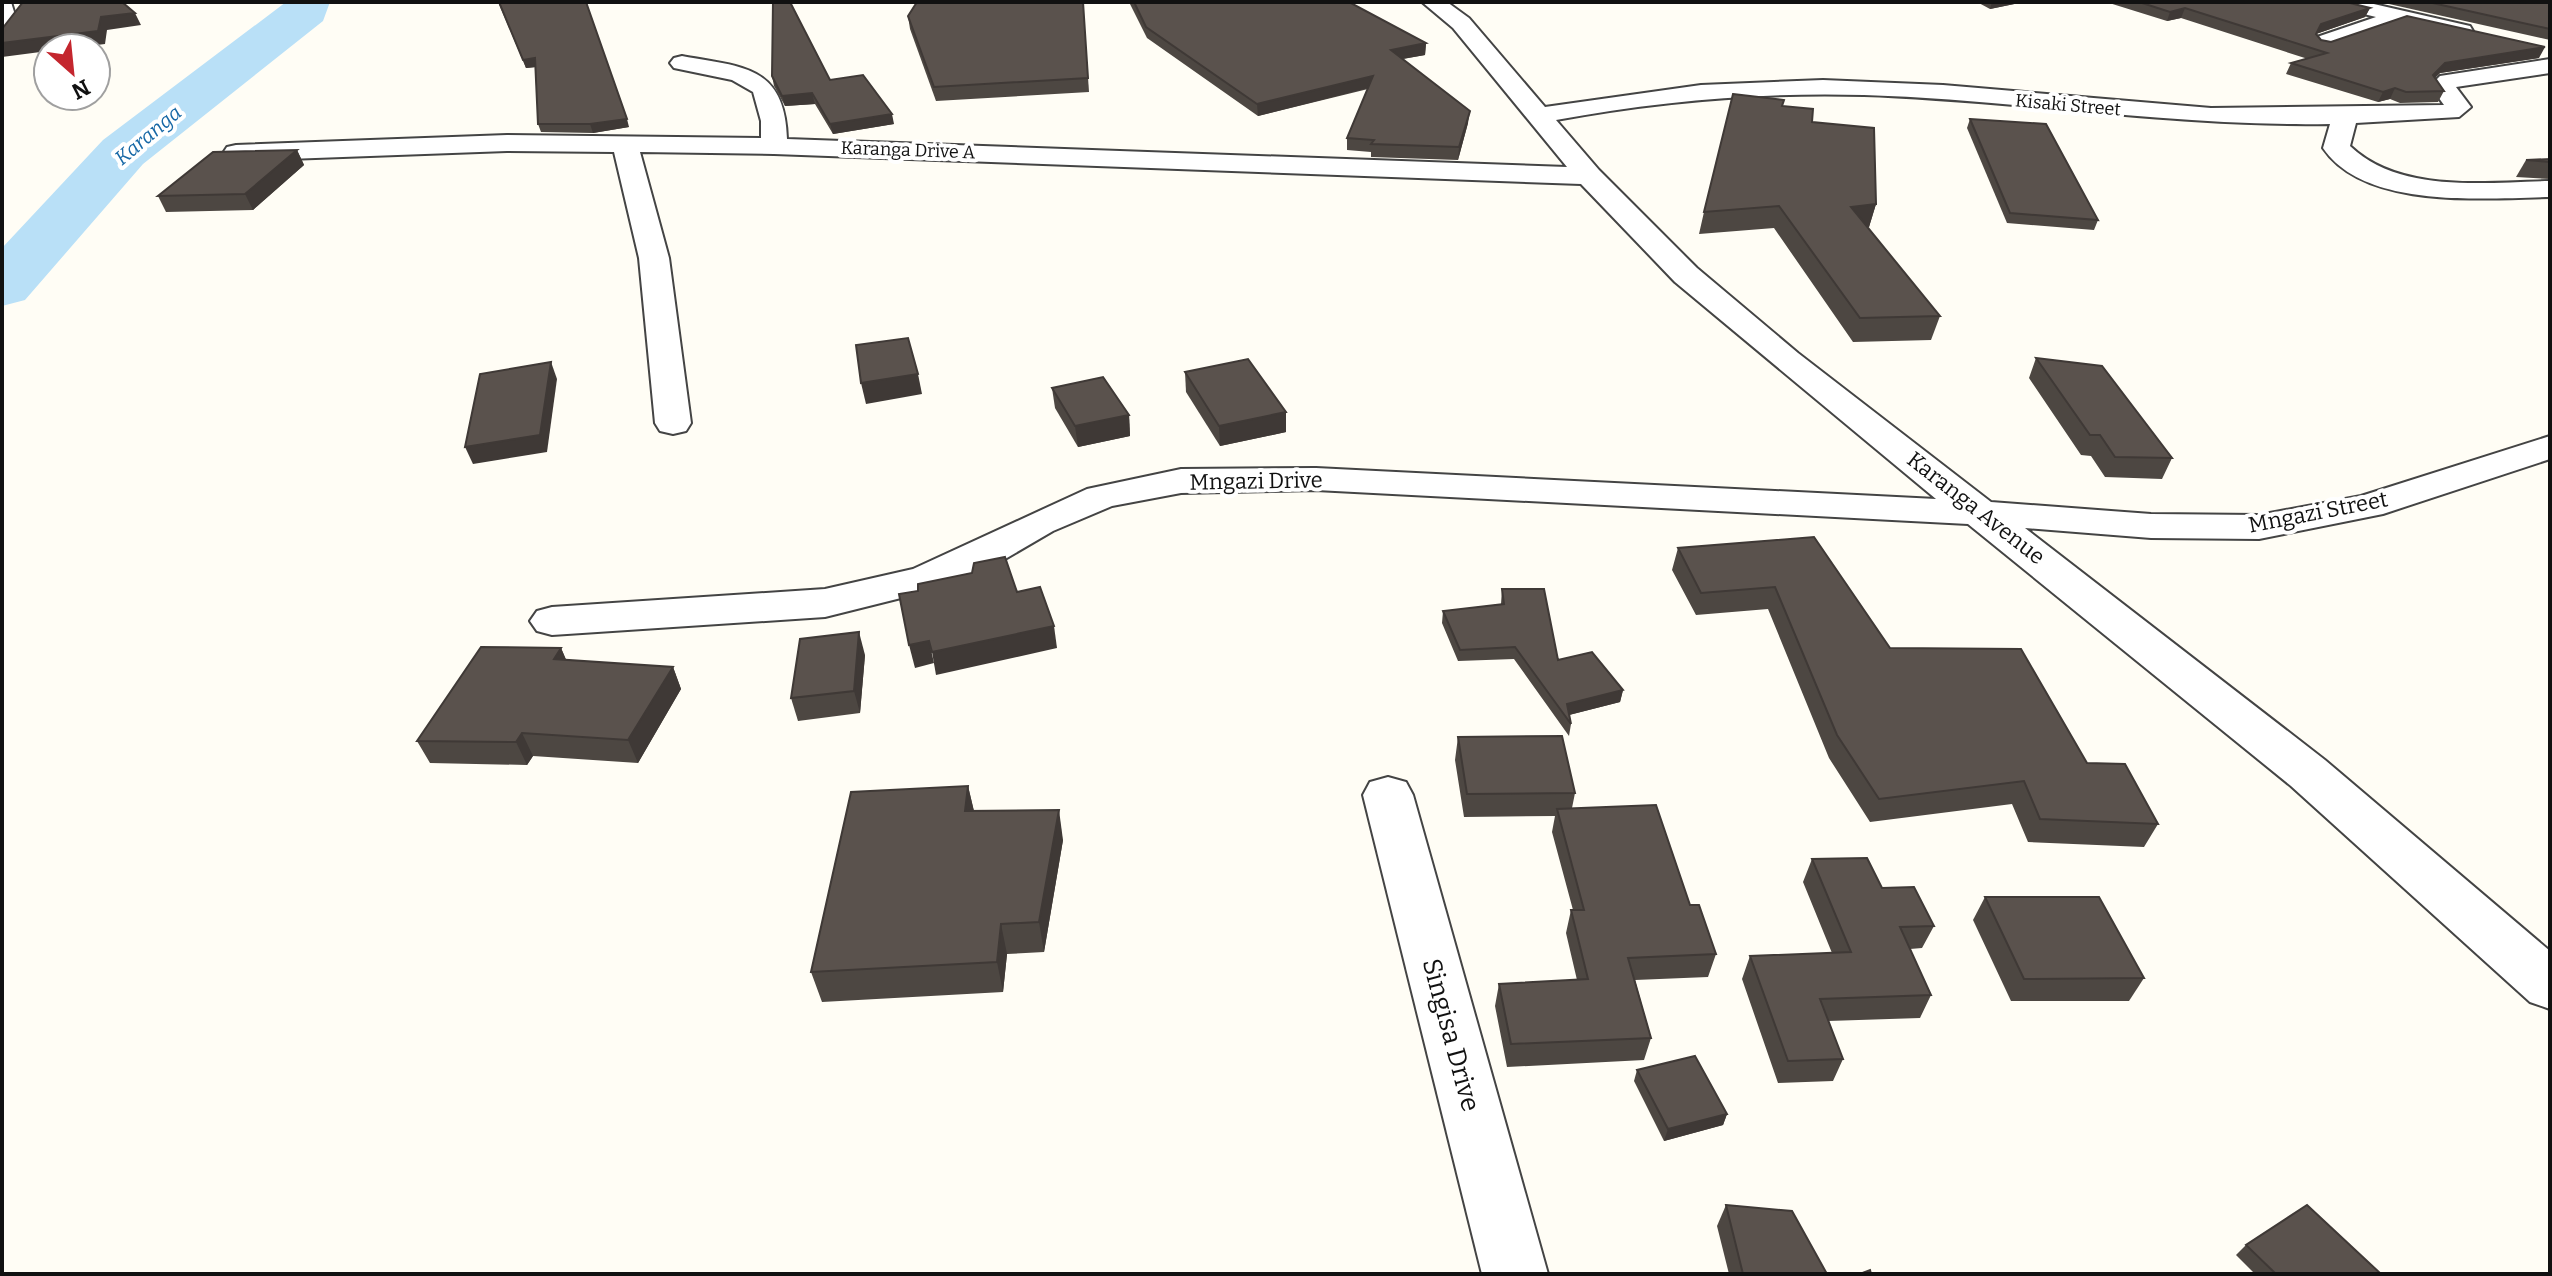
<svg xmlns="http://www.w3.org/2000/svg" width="2552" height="1276" font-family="Bitter,serif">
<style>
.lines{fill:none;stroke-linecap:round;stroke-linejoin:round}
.river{fill:#b9e0f7;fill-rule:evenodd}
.minor-casing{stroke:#444;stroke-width:4}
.minor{fill:#fff;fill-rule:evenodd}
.wall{fill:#4d4742}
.shaded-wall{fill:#3f3936}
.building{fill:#5a524d;stroke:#3f3936;stroke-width:2}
.labels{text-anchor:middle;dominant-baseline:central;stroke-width:8;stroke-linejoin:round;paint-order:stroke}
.far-street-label{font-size:18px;fill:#111;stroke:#fff}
.far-water-label{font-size:20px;font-style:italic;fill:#1768a6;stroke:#fff}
.street-label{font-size:22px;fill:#111;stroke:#fff}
.near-street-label{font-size:26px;fill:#111;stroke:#fff}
</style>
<rect width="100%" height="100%" fill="#fffdf5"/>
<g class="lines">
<path class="river" d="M286,2h44l-7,19 -180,143 -118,136 -23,6v-58l101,-108z"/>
<g class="minor-casing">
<g id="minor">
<path d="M2,2h9l7,23 -8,11 -8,2z"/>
<path d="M1422,2h25l22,16 76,89 156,-22 122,-5 120,5 268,23 233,-3 -14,-19 10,-10 110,-17v14l-94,14 15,20 -12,10 -103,6 -6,23c50,48 136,36 200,35v16c-66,1 -185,13 -227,-49l7,-24c-156,3 -310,-24 -466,-29 -103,-3 -206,6 -308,25l43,50 98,98 101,85 193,149 160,12 108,1 102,-19 189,-60v23l-167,55 -124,25 -108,-1 -126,-10 300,232 225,191v58l-20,-7 -239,-216 -323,-262 -652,-34 -135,3 -69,13 -59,25 -60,35 -52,22 -116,29 -273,18 -15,-4 -7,-10 7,-10 15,-4 273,-18 88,-20 174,-80 94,-20 135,-1 620,31 -261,-217 -94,-98 -807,-30 -134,-2 29,106 22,165 -5,8 -13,3 -13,-3 -5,-8 -16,-165 -25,-106 -107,-1 -271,10 -9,-2 -4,-6 4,-6 9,-2 271,-10 254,3v-17l-8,-29 -21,-12 -58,-12 -4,-5 4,-5 8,-2c60,11 103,9 105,83l780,28 -114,-139z"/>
<path d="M2327,2h38l105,24 3,5 -11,7 -61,-15 -76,26 -8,-2 -3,-5 3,-5 59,-20 -45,-11z"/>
<path d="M1388,777l18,5 7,13 135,479h-66l-119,-479 7,-13z"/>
</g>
</g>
<use href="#minor" class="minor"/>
</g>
<g class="wall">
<path d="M498,2l131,125 -36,6 -52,-1 -3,-8 -3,-57 -9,1z"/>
<path d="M1083,2l6,90 -153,9 -26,-72 -2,-13z"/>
<path d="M1129,2h220l77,41 -1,12 -22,4 65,64 -10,37 -87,-3v-5l-24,-2v-12l21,-49 -110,27 -111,-78z"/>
<path d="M1977,2h47l-34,7z"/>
<path d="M2106,2h240l24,6 -5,9 -49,17 5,6 10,2 208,16 -99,15 -6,5 10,13 -6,11 -38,1 -10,-4 -12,3 -92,-28 5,-11 17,-4 -127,-41 -14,3z"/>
<path d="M2380,2h170v38z"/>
<path d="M772,76l58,4 64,44 -61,10 -18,-30 -30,2 -11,-20z"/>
<path d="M1782,106l30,16 64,82 -7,23h-2l73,89 -9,24 -78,2 -79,-114 -75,6 5,-22z"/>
<path d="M1970,119l128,101 -4,10 -87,-7 -40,-95z"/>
<path d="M297,150l7,15 -51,45 -87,2 -8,-16z"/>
<path d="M2550,159v20l-34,-2 10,-17z"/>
<path d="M2036,358l136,100 -10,21 -57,-2 -14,-21 -10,-1 -52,-77z"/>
<path d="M1185,372l101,40v20l-66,14 -34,-54z"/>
<path d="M1052,388l77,27 1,21 -52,11 -23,-39z"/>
<path d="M1814,537l76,111 197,115 71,61 -14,23 -116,-5 -16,-38 -142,18 -41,-64 -61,-149 -72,6 -24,-45 6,-22z"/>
<path d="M1502,589l56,71 65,30 -3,12 -51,13 2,9 -2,12 -55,-77 -56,2 -16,-38 1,-12 58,-7z"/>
<path d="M561,648l5,12 107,7 8,22 -43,74 -105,-7 -6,9 -97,-2 -13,-22z"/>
<path d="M865,655l-5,58 -62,8 -7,-23z"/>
<path d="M1458,737l117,56 -3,15 118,97 26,49 -8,23 -73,3 16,58 -7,22 -137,7 -12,-61 4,-22 78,-4 -11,-47 5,-23h2l-21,-78 3,-16 -91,1 -9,-57z"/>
<path d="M968,786l6,25 89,29 -19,112 -37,2 -4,38 -181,10 -11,-30z"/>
<path d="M1812,859l70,29 52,38 -12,22 -12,1 21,46 -11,23 -92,3 15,38 -10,22 -55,2 -36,-104 8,-23 82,-3 -29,-71z"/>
<path d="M1985,897l159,81 -15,23h-118l-38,-81z"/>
<path d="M1637,1070l90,44 -4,11 -59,16 -30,-60z"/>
<path d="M1726,1205l101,69h-98l-12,-48z"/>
<path d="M2246,1245l135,29h-126l-19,-19z"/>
</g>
<g class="shaded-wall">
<path d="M1992,2h32l-34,7z"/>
<path d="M2185,8l-4,10 -14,3 3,-9z"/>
<path d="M2370,8l-5,9 -49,17 5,-10z"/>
<path d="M135,13l6,12 -34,5 -2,14 -33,4h-24v3l-46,6v-14l99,-26z"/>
<path d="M1426,43l-1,12 -35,6 1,-11z"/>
<path d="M2545,47l-6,11 -99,15 -13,13 6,-11 12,-12z"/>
<path d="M535,58l2,9 -11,1 -3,-8z"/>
<path d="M1373,76l-1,11 -114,29 -1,-12z"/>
<path d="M2395,88l-5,11 -12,3 5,-10z"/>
<path d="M812,93l3,11 -30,2 -3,-10z"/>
<path d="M1470,111l-2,12 -10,37 1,-13z"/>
<path d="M892,114l2,10 -61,10 -3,-10z"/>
<path d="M627,119l2,8 -36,6 -3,-9z"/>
<path d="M297,150l7,15 -51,45 -8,-16z"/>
<path d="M1876,204l-7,23 -24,2 6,-22z"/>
<path d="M551,362l6,17 -10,73 -74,12 -8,-17z"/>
<path d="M918,374l4,20 -56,10 -5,-21z"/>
<path d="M1286,412v20l-66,14 -1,-20z"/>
<path d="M1129,415l1,21 -52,11 -3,-21z"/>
<path d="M1054,626l3,22 -121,27 -4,-23z"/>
<path d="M859,632l6,23 -5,58 -6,-22z"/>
<path d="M929,641l5,22 -19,5 -6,-23z"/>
<path d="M561,648l10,23 -17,-12z"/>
<path d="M673,667l8,22 -43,74 -10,-23z"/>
<path d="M1623,690l-3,12 -55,14 2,-12z"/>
<path d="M522,733l11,23 -6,9 -11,-23z"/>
<path d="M968,786l7,30 -10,-5z"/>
<path d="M1059,810l4,30 -19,112 -5,-30z"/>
<path d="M1001,924l6,30 -4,38 -6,-30z"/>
<path d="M1727,1114l-4,11 -59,16 4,-12z"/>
</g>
<g class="building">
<path d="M23,2h99l13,11 -34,4 -3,14 -96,12v-14z"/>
<path d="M499,2h87l41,117 -37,5h-52l-3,-66 -12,2z"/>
<path d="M773,2h17l40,78 33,-5 29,39 -62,10 -18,-31 -30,3 -10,-20z"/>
<path d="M917,2h166l5,76 -154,9 -26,-71z"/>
<path d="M1134,2h215l77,41 -35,7 79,61 -11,36 -88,-3 3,-4 -27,-2 26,-62 -116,28 -111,-77z"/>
<path d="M2139,2h207l24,6 -49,16 -5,10 5,6 10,2 76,-26 138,31 -100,16 -12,12 11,16 -38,1 -11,-4 -12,4 -92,-29 36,-10 -142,-45 -15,4z"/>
<path d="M2428,2h122v27z"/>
<path d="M1733,94l51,6 -2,6 31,3 -1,13 62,6 2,76 -25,3 89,109 -80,2 -81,-112 -75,6z"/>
<path d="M1970,119l76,5 52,96 -88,-7z"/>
<path d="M297,150l-52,44 -87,2 55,-44z"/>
<path d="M2550,159v3l-24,-2z"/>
<path d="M908,338l10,36 -57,9 -5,-38z"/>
<path d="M2036,358l66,8 70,92 -57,-1 -15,-22h-10z"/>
<path d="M1248,359l38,53 -67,14 -34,-54z"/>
<path d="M551,362l-11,73 -75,12 15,-73z"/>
<path d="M1103,377l26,38 -54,11 -23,-38z"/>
<path d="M1814,537l76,111 131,1 66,114 38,1 33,60 -118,-5 -16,-38 -145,18 -42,-64 -62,-148 -74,6 -23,-45z"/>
<path d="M1005,557l12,35 23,-5 14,39 -122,26 -3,-11 -20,4 -10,-51 19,-3v-7l54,-11 2,-10z"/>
<path d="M1502,589h42l14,71 34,-8 31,38 -56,14 4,20 -56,-77 -55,3 -17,-39 61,-7z"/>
<path d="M859,632l-5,59 -63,7 9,-59z"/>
<path d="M481,647l80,1 -7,11 119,8 -45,73 -106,-7 -6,9 -99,-1z"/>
<path d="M1562,736l13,57 -108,1 -9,-57z"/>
<path d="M968,786l-3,25 94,-1 -20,112 -38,2 -4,38 -186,10 40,-180z"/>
<path d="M1656,805l34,100h9l17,49 -88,4 23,80 -140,6 -12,-60 89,-5 -17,-69h13l-27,-101z"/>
<path d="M1867,858l15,30 32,-1 20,39 -34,1 31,68 -111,4 23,60 -55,2 -38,-105 101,-4 -39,-93z"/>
<path d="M1985,897h114l45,81 -120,1z"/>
<path d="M1695,1056l32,58 -59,15 -31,-59z"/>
<path d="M1726,1205l66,6 35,63h-84z"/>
<path d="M2307,1205l74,69h-105l-30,-29z"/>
<path d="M1870,1270l1,4h-11z"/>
</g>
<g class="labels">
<g class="far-street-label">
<text transform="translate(2068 105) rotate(5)">Kisaki Street</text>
<text transform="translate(908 150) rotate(2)">Karanga Drive A</text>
</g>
<g class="far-water-label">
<text transform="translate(148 135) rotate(-40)">Karanga</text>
</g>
<g class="street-label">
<text transform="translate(1256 481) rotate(-1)">Mngazi Drive</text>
<text transform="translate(1976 508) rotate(38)">Karanga Avenue</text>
<text transform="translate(2318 512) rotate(-11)">Mngazi Street</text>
</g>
<g class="near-street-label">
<text transform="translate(1451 1035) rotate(75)">Singisa Drive</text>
</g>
</g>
<rect width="2552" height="1276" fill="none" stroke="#111111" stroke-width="8"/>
<g transform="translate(72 72) rotate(153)"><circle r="38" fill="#ffffff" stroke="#a0a0a0" stroke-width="2"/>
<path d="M0-6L14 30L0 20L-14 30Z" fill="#c4262e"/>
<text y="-12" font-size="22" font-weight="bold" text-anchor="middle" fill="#111111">N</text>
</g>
</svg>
